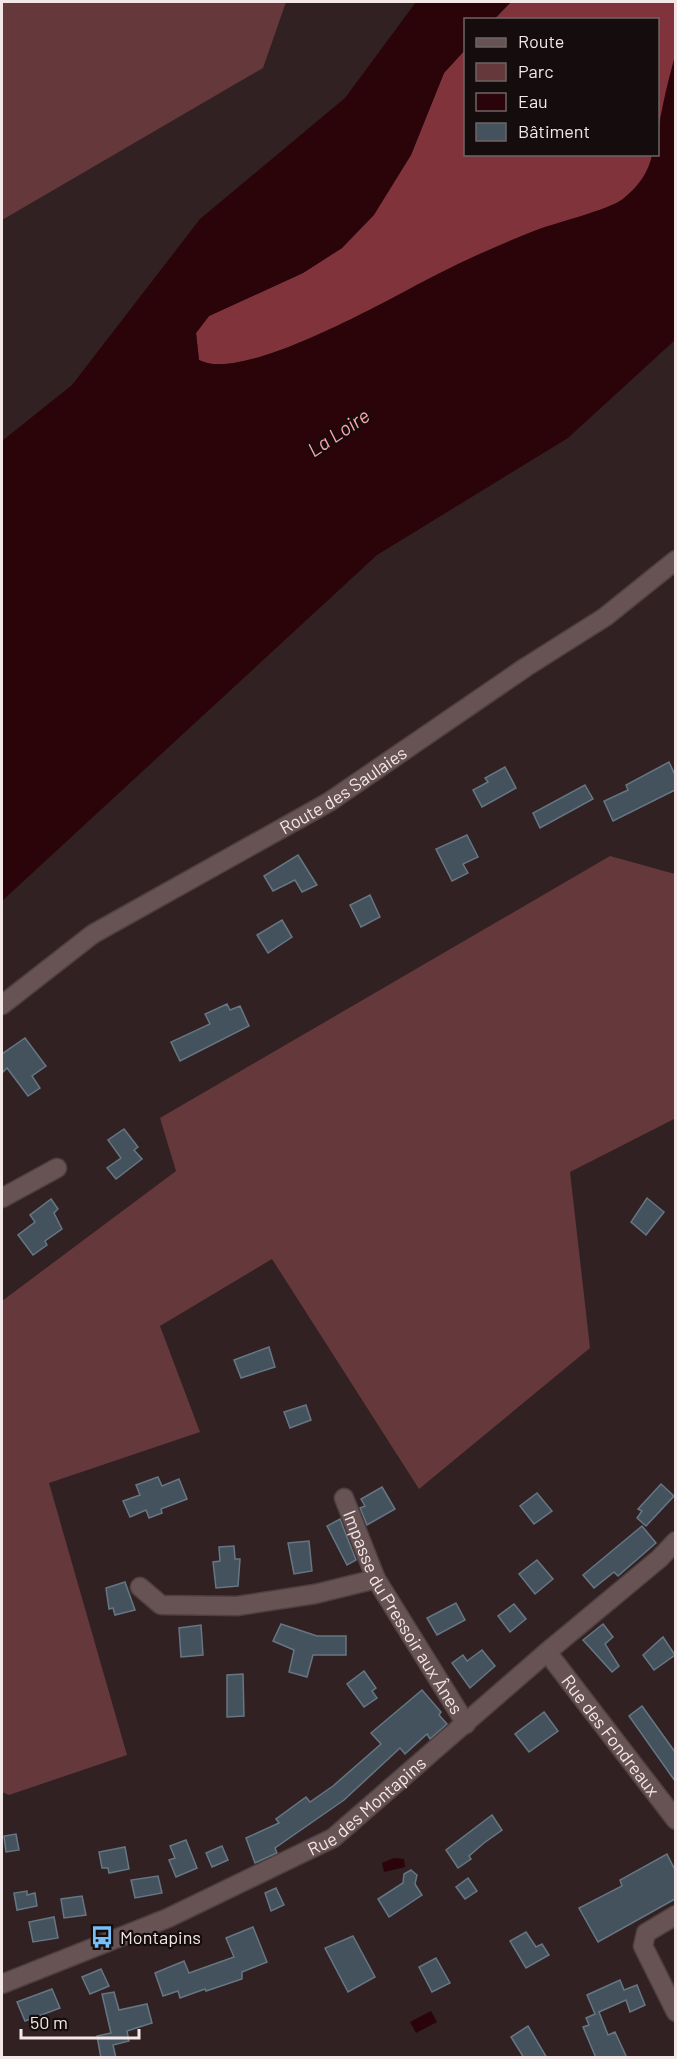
<svg xmlns="http://www.w3.org/2000/svg" width="677" height="2059" font-family="Barlow,sans-serif">
<style>
.green{fill:#65383b}
.forest{fill:#81333c}
.water{fill:#2a0409}
.building{fill:#44525e;stroke:#667682;stroke-width:1.5}
.lines{fill:none;stroke-linecap:round;stroke-linejoin:round}
.minor-casing{stroke:#4e3f40;stroke-width:21}
.minor{stroke:#675353;stroke-width:18}
.labels{text-anchor:middle;dominant-baseline:central;stroke-width:4.5;stroke-linejoin:round;paint-order:stroke}
.street-label{font-size:18px;fill:#f4e7e8;stroke:#150d0d}
.poi-label{font-size:18px;fill:#f4e7e8;stroke:#150d0d;text-anchor:start}
.water-label{font-size:20px;font-style:italic;fill:#fea2a7;stroke:#150d0d}
</style>
<rect width="100%" height="100%" fill="#322122"/>
<g class="green">
<path d="M2,2h284l-23,66 -261,152z"/>
<path d="M610,856l65,18 1,244 -106,54 20,176 -171,141 -147,-230 -112,67 40,106 -151,51 78,272 -118,40 -7,-3v-491l174,-130 -16,-53z"/>
</g>
<g class="forest">
<path d="M511,2h164v54l-17,70v-106h-164z"/>
<path d="M465,50l1,104 186,1c-3,17 -14,32 -29,44 -14,11 -69,24 -89,32 -33,13 -65,27 -96,43 -46,23 -194,110 -239,86l-3,-27 13,-17 94,-43 39,-25 31,-33 38,-60 33,-82z"/>
</g>
<g class="water">
<path d="M416,2h95l-17,17 -28,1 -1,30 -21,23 -33,82 -37,60 -32,33 -39,25 -94,43 -13,17 3,27c45,24 193,-63 239,-86 31,-16 64,-30 96,-43 20,-8 75,-21 89,-32 15,-12 26,-27 29,-44l6,-1c0,-35 8,-65 17,-98v284l-107,98 -191,117 -375,346v-460l70,-56 128,-166 145,-121z"/>
<path d="M394,1858l10,1 1,8 -21,5 -2,-9z"/>
<path d="M431,2011l6,11 -21,11 -6,-11z"/>
</g>
<g class="building">
<path d="M669,762l6,13v15l-62,31 -9,-20 24,-11 -2,-5z"/>
<path d="M505,767l11,21 -34,19 -9,-17 15,-8 -3,-4z"/>
<path d="M585,785l8,14 -53,29 -7,-15z"/>
<path d="M467,835l11,22 -15,7 5,9 -16,8 -16,-32z"/>
<path d="M298,855l19,30 -15,7 -7,-12 -22,11 -9,-15z"/>
<path d="M370,895l10,22 -19,10 -11,-22z"/>
<path d="M282,920l10,17 -24,16 -11,-18z"/>
<path d="M227,1004l3,6 10,-4 9,20 -69,35 -9,-19 39,-18 -5,-10z"/>
<path d="M25,1038l21,28 -14,10 8,12 -12,8 -21,-28 -5,5v-19z"/>
<path d="M124,1129l14,18 -4,3 8,9 -26,20 -9,-11 14,-10 -13,-18z"/>
<path d="M647,1198l17,14 -18,23 -15,-13z"/>
<path d="M51,1199l7,10 -4,4 8,16 -17,12 2,4 -14,10 -15,-20 17,-13 -5,-7z"/>
<path d="M269,1347l6,20 -34,11 -7,-18z"/>
<path d="M306,1405l5,15 -21,8 -6,-16z"/>
<path d="M158,1477l4,9 17,-7 8,20 -26,10 1,4 -13,5 -3,-8 -16,7 -7,-16 17,-6 -4,-10z"/>
<path d="M661,1484l13,12 -28,30 -9,-8 5,-7 -4,-2z"/>
<path d="M382,1487l13,22 -28,16 -7,-17 5,-2 -4,-7z"/>
<path d="M537,1493l15,18 -18,13 -14,-18z"/>
<path d="M340,1519l16,41 -9,5 -20,-39z"/>
<path d="M642,1526l14,17 -38,33 -4,-4 -20,16 -11,-13z"/>
<path d="M309,1541l3,30 -18,3 -6,-31z"/>
<path d="M234,1546l1,13h5l-2,27 -22,2 -3,-26 7,-1 -1,-14z"/>
<path d="M537,1560l16,19 -18,15 -16,-20z"/>
<path d="M125,1582l10,28 -20,5 -2,-7 -4,1 -3,-21z"/>
<path d="M456,1603l9,17 -28,15 -10,-17z"/>
<path d="M514,1604l12,15 -16,13 -12,-16z"/>
<path d="M281,1624l36,12h29v19h-33l-6,22 -18,-5 5,-22 -21,-9z"/>
<path d="M603,1624l10,13 -8,7 14,22 -7,6 -29,-32z"/>
<path d="M201,1625l2,30 -22,2 -2,-29z"/>
<path d="M663,1637l12,18 -21,15 -11,-15z"/>
<path d="M482,1650l13,16 -25,22 -18,-25 11,-8 4,6z"/>
<path d="M364,1671l12,17 -4,3 5,7 -13,9 -17,-23z"/>
<path d="M243,1674l1,42 -17,1v-42z"/>
<path d="M422,1690l19,22 -2,3 8,9 -17,15 -3,-5 -22,20 -5,-6 -56,52 -69,48 2,5 -22,10 -9,-25 33,-15 -3,-4 30,-22 4,5 23,-16 48,-42 -10,-11z"/>
<path d="M642,1706l33,46v29l-46,-65z"/>
<path d="M544,1712l14,19 -29,21 -14,-18z"/>
<path d="M492,1815l10,15 -18,13 -15,13 2,3 -13,9 -12,-18z"/>
<path d="M16,1834l3,16 -13,2 -2,-16z"/>
<path d="M186,1840l11,28 -21,9 -7,-17 6,-2 -5,-12z"/>
<path d="M222,1846l6,14 -16,7 -6,-14z"/>
<path d="M125,1847l4,22 -20,4 -1,-5h-6l-3,-16z"/>
<path d="M667,1854l8,16v29l-77,43 -19,-34 43,-22 -2,-6z"/>
<path d="M411,1870l6,5 -2,9 7,11 -33,22 -11,-18 25,-16 1,-9z"/>
<path d="M158,1876l4,17 -27,5 -4,-18z"/>
<path d="M468,1878l9,13 -12,8 -9,-12z"/>
<path d="M276,1888l8,17 -13,6 -6,-18z"/>
<path d="M27,1891v4l8,-2 2,13 -20,4 -3,-17z"/>
<path d="M82,1896l4,19 -22,3 -3,-19z"/>
<path d="M54,1917l4,21 -25,4 -4,-20z"/>
<path d="M253,1927l14,35 -25,10v7l-36,12 -1,-2 -25,9 -2,-7 -15,5 -8,-23 29,-12 5,12 45,-16 -8,-19z"/>
<path d="M526,1932l10,15 6,-3 7,11 -23,13 -16,-27z"/>
<path d="M353,1936l22,41 -27,15 -23,-44z"/>
<path d="M436,1958l14,25 -18,9 -13,-25z"/>
<path d="M101,1969l8,17 -19,8 -8,-17z"/>
<path d="M620,1980l4,10 13,-5 8,20 -15,7 -4,-12 -27,12 9,23 7,-3 12,26h-31l-13,-31 6,-2 -3,-7 9,-4 -8,-19z"/>
<path d="M52,1989l8,19 -35,13 -8,-19z"/>
<path d="M114,1992l5,18 28,-6 5,19 -25,8 2,10 -16,4 3,13h-15l-4,-22 14,-3 -9,-39z"/>
<path d="M528,2026l19,32h-23l-13,-21z"/>
</g>
<g class="lines">
<g class="minor-casing">
<g id="minor">
<path id="s1" d="M2,1005l91,-71 236,-132 197,-135 79,-50 71,-57"/>
<path d="M2,1198l55,-30"/>
<path id="s2" d="M344,1498l32,81 90,145"/>
<path d="M140,1587l21,18 76,1 78,-12 61,-15"/>
<path id="s3" d="M547,1652l129,168"/>
<path d="M676,1915l-30,18 -3,13 33,66"/>
<path id="s4" d="M2,1984l166,-66 165,-80 214,-186 113,-94 16,-17"/>
</g>
</g>
<use href="#minor" class="minor"/>
</g>
<defs>
<g id="bus-bare" transform="scale(1.8)"><path d="M-5-6H5V4H4V6H2V4H-2V6H-4V4H-5ZM-3.5-4V0h7V-4ZM-3.5 1.2v1.5H-2V1.2ZM2 1.2v1.5H3.5V1.2Z" fill="#77bff7" stroke="#150d0d" stroke-width="2.5" paint-order="stroke"/></g>
</defs>
<g fill-rule="evenodd">
<use href="#bus-bare" x="102" y="1937"/>
</g>
<g class="labels">
<g class="street-label">
<text stroke="none"><textPath href="#s1" startOffset="404">Route des Saulaies</textPath></text>
<text stroke="none"><textPath href="#s2" startOffset="129">Impasse du Pressoir aux Ânes</textPath></text>
<text stroke="none"><textPath href="#s3" startOffset="105">Rue des Fondreaux</textPath></text>
<text stroke="none"><textPath href="#s4" startOffset="408">Rue des Montapins</textPath></text>
</g>
<g class="poi-label">
<text x="120" y="1937">Montapins</text>
</g>
<g class="water-label">
<text transform="translate(338 432) rotate(-34)">La Loire</text>
</g>
</g>
<rect width="677" height="2059" fill="none" stroke="#f4e7e8" stroke-width="6"/>
<rect x="464" y="18" width="195" height="138" fill="#150d0d" stroke="#6e6465" stroke-width="1.5"/>
<rect x="476" y="38" width="30" height="9" fill="#675353" stroke="#6e6465" stroke-width="1.5"/>
<text x="518" y="48" font-size="18" fill="#f4e7e8">Route</text>
<rect x="476" y="63" width="30" height="18" fill="#65383b" stroke="#6e6465" stroke-width="1.5"/>
<text x="518" y="78" font-size="18" fill="#f4e7e8">Parc</text>
<rect x="476" y="93" width="30" height="18" fill="#2a0409" stroke="#6e6465" stroke-width="1.5"/>
<text x="518" y="108" font-size="18" fill="#f4e7e8">Eau</text>
<rect x="476" y="123" width="30" height="18" fill="#44525e" stroke="#6e6465" stroke-width="1.5"/>
<text x="518" y="138" font-size="18" fill="#f4e7e8">Bâtiment</text>
<path d="M21 2029v9h118v-9" fill="none" stroke="#f4e7e8" stroke-width="3"/>
<text x="30" y="2029" font-size="18" fill="#f4e7e8" stroke="#150d0d" stroke-width="4.5" paint-order="stroke">50 m</text>
</svg>
